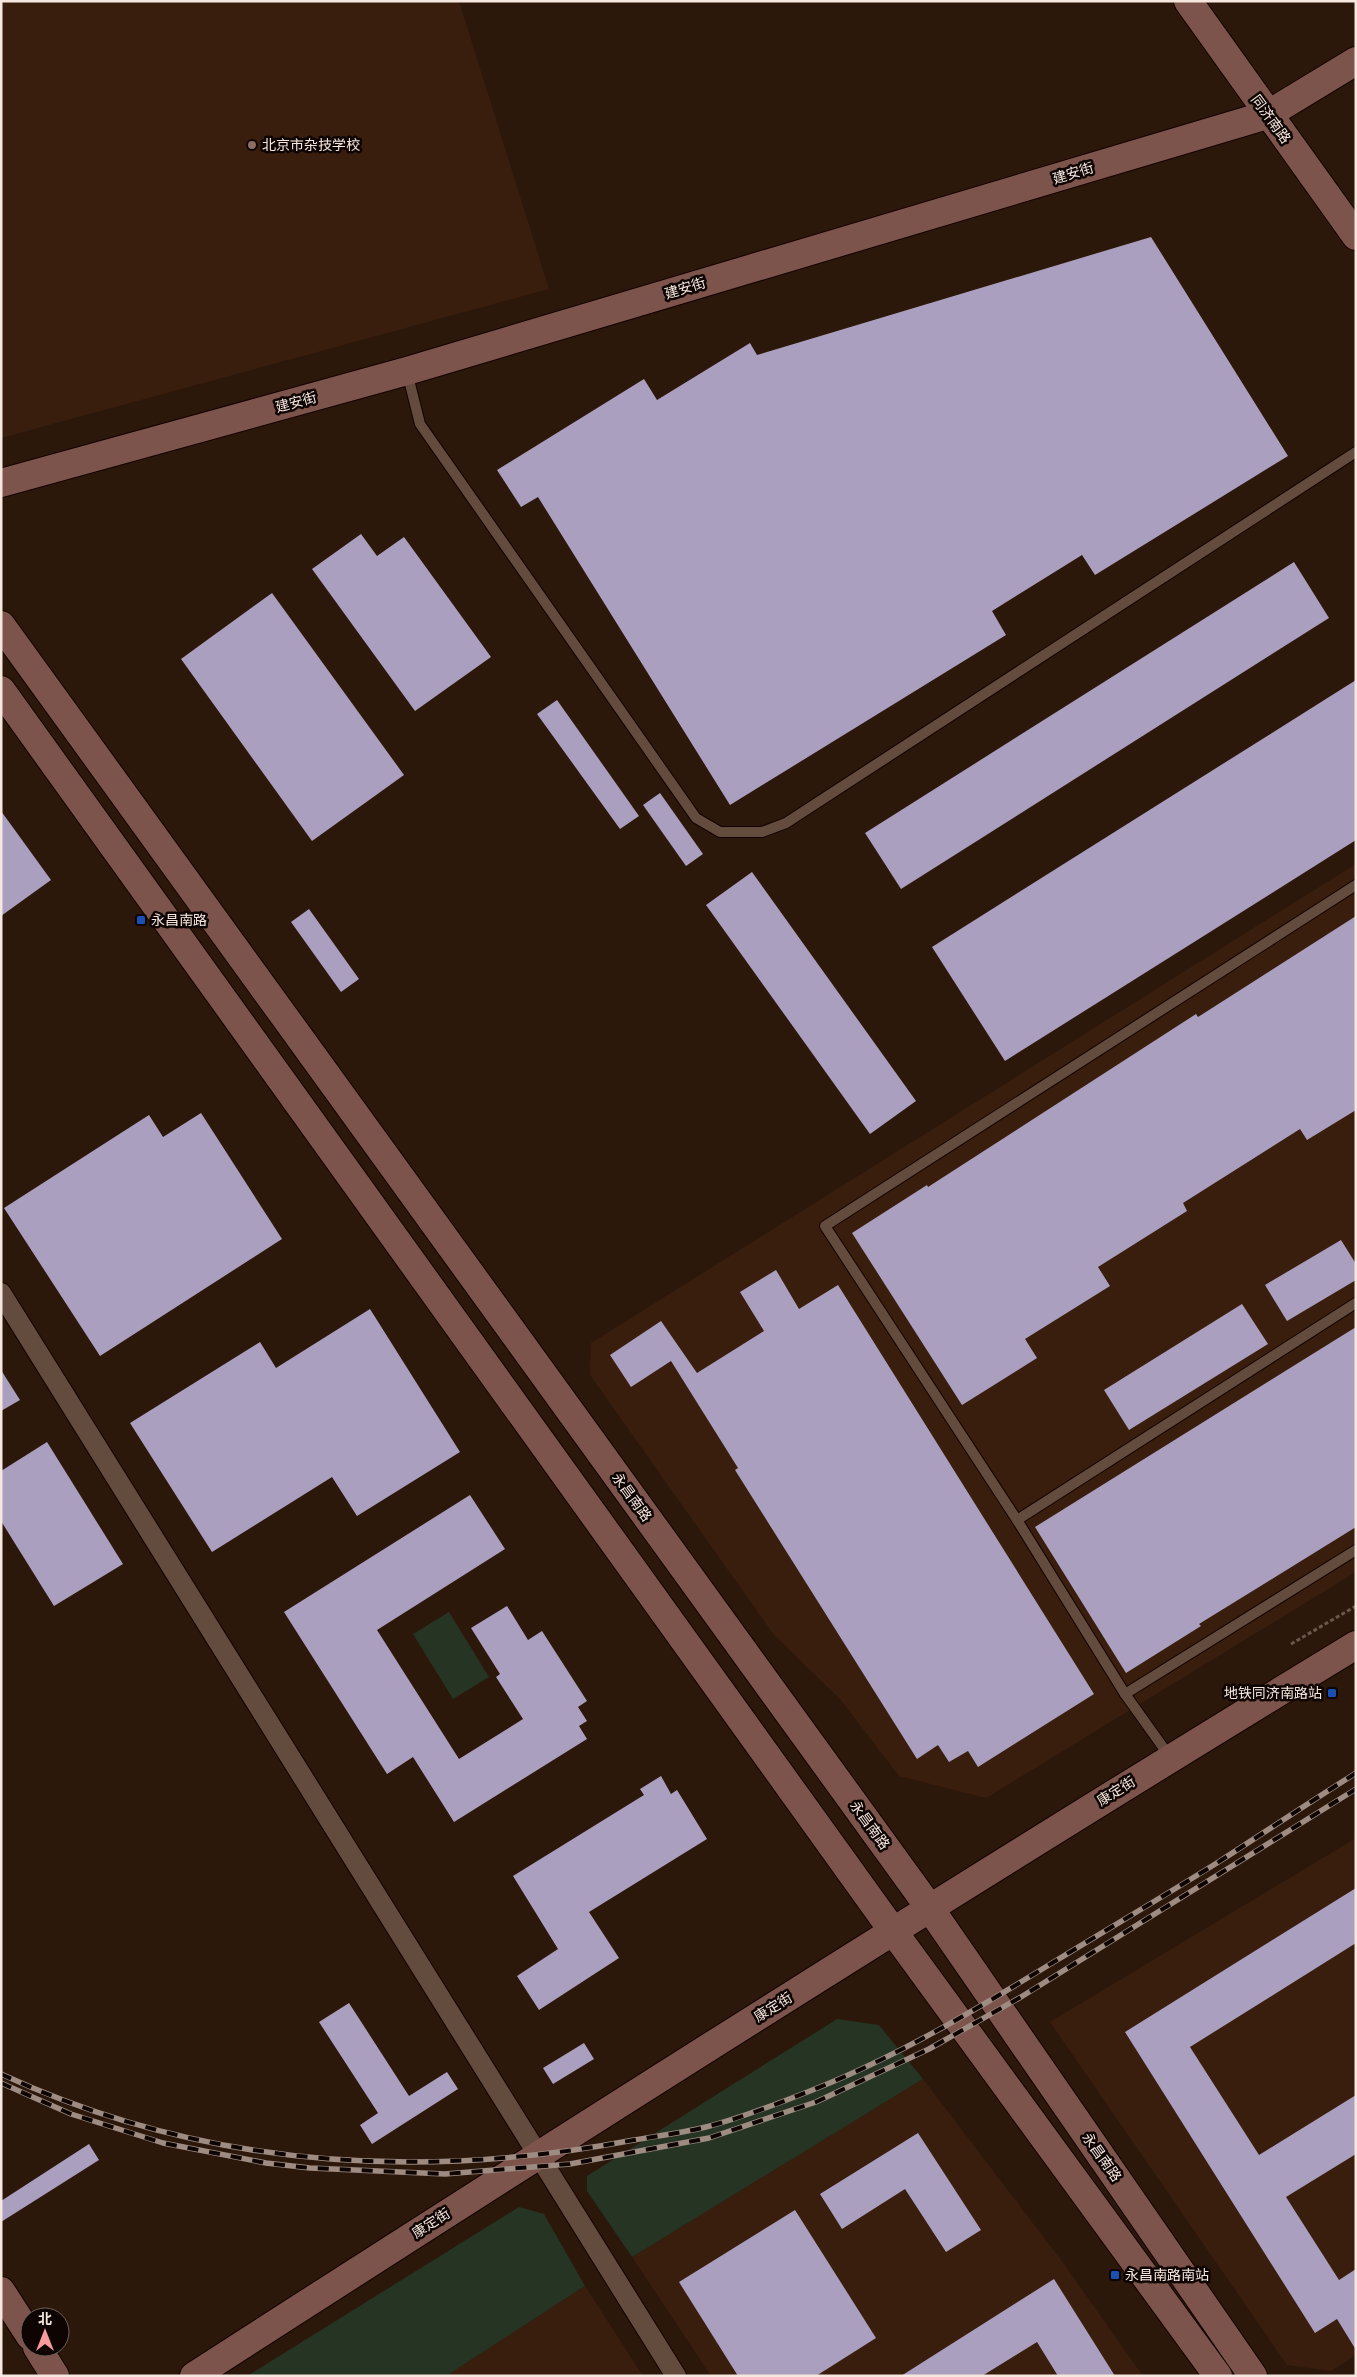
<svg xmlns="http://www.w3.org/2000/svg" width="1357" height="2377" font-family="Jost,'Noto Sans SC',sans-serif">
<style>
.built{fill:#391e0e}
.green{fill:#253423}
.building{fill:#ab9fc0}
.lines{fill:none;stroke-linecap:round;stroke-linejoin:round}
.lane-casing{stroke:#130300;stroke-width:12}
.street-casing{stroke:#130300;stroke-width:22}
.secondary-casing{stroke:#130300;stroke-width:30}
.path{stroke:#6b584d;stroke-width:3;stroke-dasharray:4 2.5;stroke-linecap:butt}
.lane{stroke:#634b3e;stroke-width:10}
.street{stroke:#634b3e;stroke-width:20}
.secondary{stroke:#7c544b;stroke-width:28}
.rail-casing{stroke:#9e8c82;stroke-width:5.5}
.rail{stroke:#0e0503;stroke-width:4;stroke-dasharray:11;stroke-linecap:butt}
.education-dot{fill:#8d6e63;stroke:#0e0503;stroke-width:2}
.transit-dot{fill:#1a4fb4;stroke:#0e0503;stroke-width:2}
.labels{text-anchor:middle;dominant-baseline:central;stroke-width:5;stroke-linejoin:round;paint-order:stroke}
.street-label{font-size:14px;fill:#f6e7df;stroke:#0e0503}
.poi-label{font-size:14px;fill:#f6e7df;stroke:#0e0503;text-anchor:start}
</style>
<rect width="100%" height="100%" fill="#2c170b"/>
<g class="built">
<path d="M1,1h458l90,288 -548,149z"/>
<path d="M1356,864v708l-370,226 -87,-22 -59,-77 -66,-64 -184,-260 1,-32z"/>
<path d="M1356,1838v517l-25,16 -44,-6 -237,-343z"/>
<path d="M923,2079l138,181 82,116h-432l-79,-119z"/>
<path d="M585,2286l58,90h-197z"/>
</g>
<g class="green">
<path d="M449,1612l40,65 -36,22 -40,-65z"/>
<path d="M837,2019l42,6 44,54 -291,178 -45,-66v-15z"/>
<path d="M519,2207l25,7 41,72 -139,90h-199z"/>
</g>
<g class="building">
<path d="M1151,237l137,219 -193,119 -13,-20 -90,56 14,24 -276,170 -192,-308 -17,10 -24,-37 147,-91 13,21 93,-57 7,12z"/>
<path d="M361,534l16,22 27,-19 87,120 -76,54 -103,-142z"/>
<path d="M1294,562l35,56 -428,271 -36,-56z"/>
<path d="M272,593l132,182 -92,66 -131,-182z"/>
<path d="M1356,680v160l-351,221 -73,-114z"/>
<path d="M557,700l82,116 -19,13 -83,-115z"/>
<path d="M660,793l43,61 -17,12 -43,-61z"/>
<path d="M1,811l50,69 -50,36z"/>
<path d="M752,872l164,229 -46,33 -164,-229z"/>
<path d="M309,909l50,70 -18,13 -50,-70z"/>
<path d="M1356,916v194l-49,30 -7,-11 -117,74 4,8 -89,56 12,19 -85,53 12,19 -75,47 -110,-172 75,-48 1,2 268,-173 2,3z"/>
<path d="M201,1113l81,126 -182,117 -96,-148 145,-93 14,22z"/>
<path d="M1341,1240l15,24v16l-69,41 -22,-36z"/>
<path d="M776,1270l23,39 39,-24 256,409 -116,73 -10,-16 -19,11 -11,-17 -21,14 -182,-289 3,-2 -67,-107 -40,26 -21,-32 51,-34 36,52 67,-42 -24,-39z"/>
<path d="M1242,1304l26,40 -139,86 -25,-40z"/>
<path d="M370,1309l90,143 -103,64 -25,-39 -120,75 -82,-129 130,-81 16,26z"/>
<path d="M1356,1327v200l-157,97 2,2 -75,47 -91,-146z"/>
<path d="M1,1370l19,30 -19,11z"/>
<path d="M47,1442l76,122 -69,42 -53,-85v-50z"/>
<path d="M470,1495l35,54 -128,81 82,129 64,-40 -27,-42 4,-3 -29,-46 36,-22 21,34 14,-9 45,70 -9,6 9,14 -8,5 8,13 -133,83 -41,-65 -26,17 -103,-162z"/>
<path d="M661,1776l10,18 6,-4 30,49 -118,73 30,46 -80,52 -22,-34 41,-27 -45,-73 131,-81 -4,-6z"/>
<path d="M1356,1888v55l-166,104 69,108 97,-60v59l-70,43 53,83 17,-11v81l-19,-31 -22,14 -190,-301z"/>
<path d="M349,2003l60,93 38,-24 11,17 -86,55 -12,-19 18,-12 -59,-91z"/>
<path d="M584,2043l10,16 -41,25 -10,-16z"/>
<path d="M918,2133l63,97 -35,22 -41,-63 -63,40 -22,-35z"/>
<path d="M89,2144l10,16 -98,62v-21z"/>
<path d="M795,2210l81,128 -60,38h-78l-59,-94z"/>
<path d="M1054,2279l61,97h-57l-21,-34 -55,34h-81z"/>
</g>
<g class="lines">
<g class="lane-casing">
<g id="lane">
<path d="M407,372l13,52 276,394 24,14h42l24,-9 570,-371"/>
<path d="M1017,1520l-192,-294 531,-341"/>
<path d="M1125,1694l231,-144"/>
<path d="M1170,1757l-45,-63 -108,-174 339,-217"/>
</g>
</g>
<g class="street-casing">
<path id="street" d="M1,1293l675,1083"/>
</g>
<g class="secondary-casing">
<g id="secondary">
<path d="M1188,1l168,235"/>
<path d="M1,483l406,-112 860,-256 89,-54"/>
<path d="M1,625l928,1282 324,469"/>
<path d="M1,690l892,1241 325,445"/>
<path d="M1,2291l29,45"/>
<path d="M37,2347l18,29"/>
<path d="M194,2376c385,-248 771,-493 1162,-731"/>
</g>
</g>
<path class="path" d="M1291,1644l65,-38"/>
<use href="#lane" class="lane"/>
<use href="#street" class="street"/>
<use href="#secondary" class="secondary"/>
<g class="rail-casing">
<g id="rail">
<path d="M1,2074c201,93 417,107 633,66 23,-4 48,-7 72,-13 35,-9 71,-23 104,-36 87,-34 167,-82 247,-131 54,-33 109,-65 163,-99 45,-29 90,-59 136,-88"/>
<path d="M1,2083l70,31 92,29 103,20 44,5 135,6 125,-10 139,-26 107,-36 113,-53 92,-52 335,-208"/>
</g>
</g>
<use href="#rail" class="rail"/>
</g>
<circle class="education-dot" cx="252" cy="145" r="5"/>
<g class="transit-dot">
<rect x="136" y="915" width="10" height="10" rx="2.5"/>
<rect x="1327" y="1688" width="10" height="10" rx="2.5"/>
<rect x="1110" y="2270" width="10" height="10" rx="2.5"/>
</g>
<g class="labels">
<g class="street-label">
<text transform="translate(1271 119) rotate(54)">同济南路</text>
<text transform="translate(1073 173) rotate(-17)">建安街</text>
<text transform="translate(685 288) rotate(-17)">建安街</text>
<text transform="translate(296 402) rotate(-15)">建安街</text>
<text transform="translate(632 1497) rotate(54)">永昌南路</text>
<text transform="translate(1116 1791) rotate(-32)">康定街</text>
<text transform="translate(870 1825) rotate(54)">永昌南路</text>
<text transform="translate(773 2007) rotate(-32)">康定街</text>
<text transform="translate(1102 2157) rotate(55)">永昌南路</text>
<text transform="translate(431 2223) rotate(-33)">康定街</text>
</g>
<g class="poi-label">
<text x="262" y="145">北京市杂技学校</text>
<text x="151" y="920">永昌南路</text>
<text x="1322" y="1693" text-anchor="end">地铁同济南路站</text>
<text x="1125" y="2275">永昌南路南站</text>
</g>
</g>
<rect width="1357" height="2377" fill="none" stroke="#f6e7df" stroke-width="5"/>
<g transform="translate(45 2332)"><circle r="24" fill="#0e0503" stroke="#6b5f5b"/>
<path d="M0-4L9 19L0 12L-9 19Z" fill="#f59b9e"/>
<text y="-8" font-size="14" font-weight="bold" text-anchor="middle" fill="#f6e7df">北</text>
</g>
</svg>
